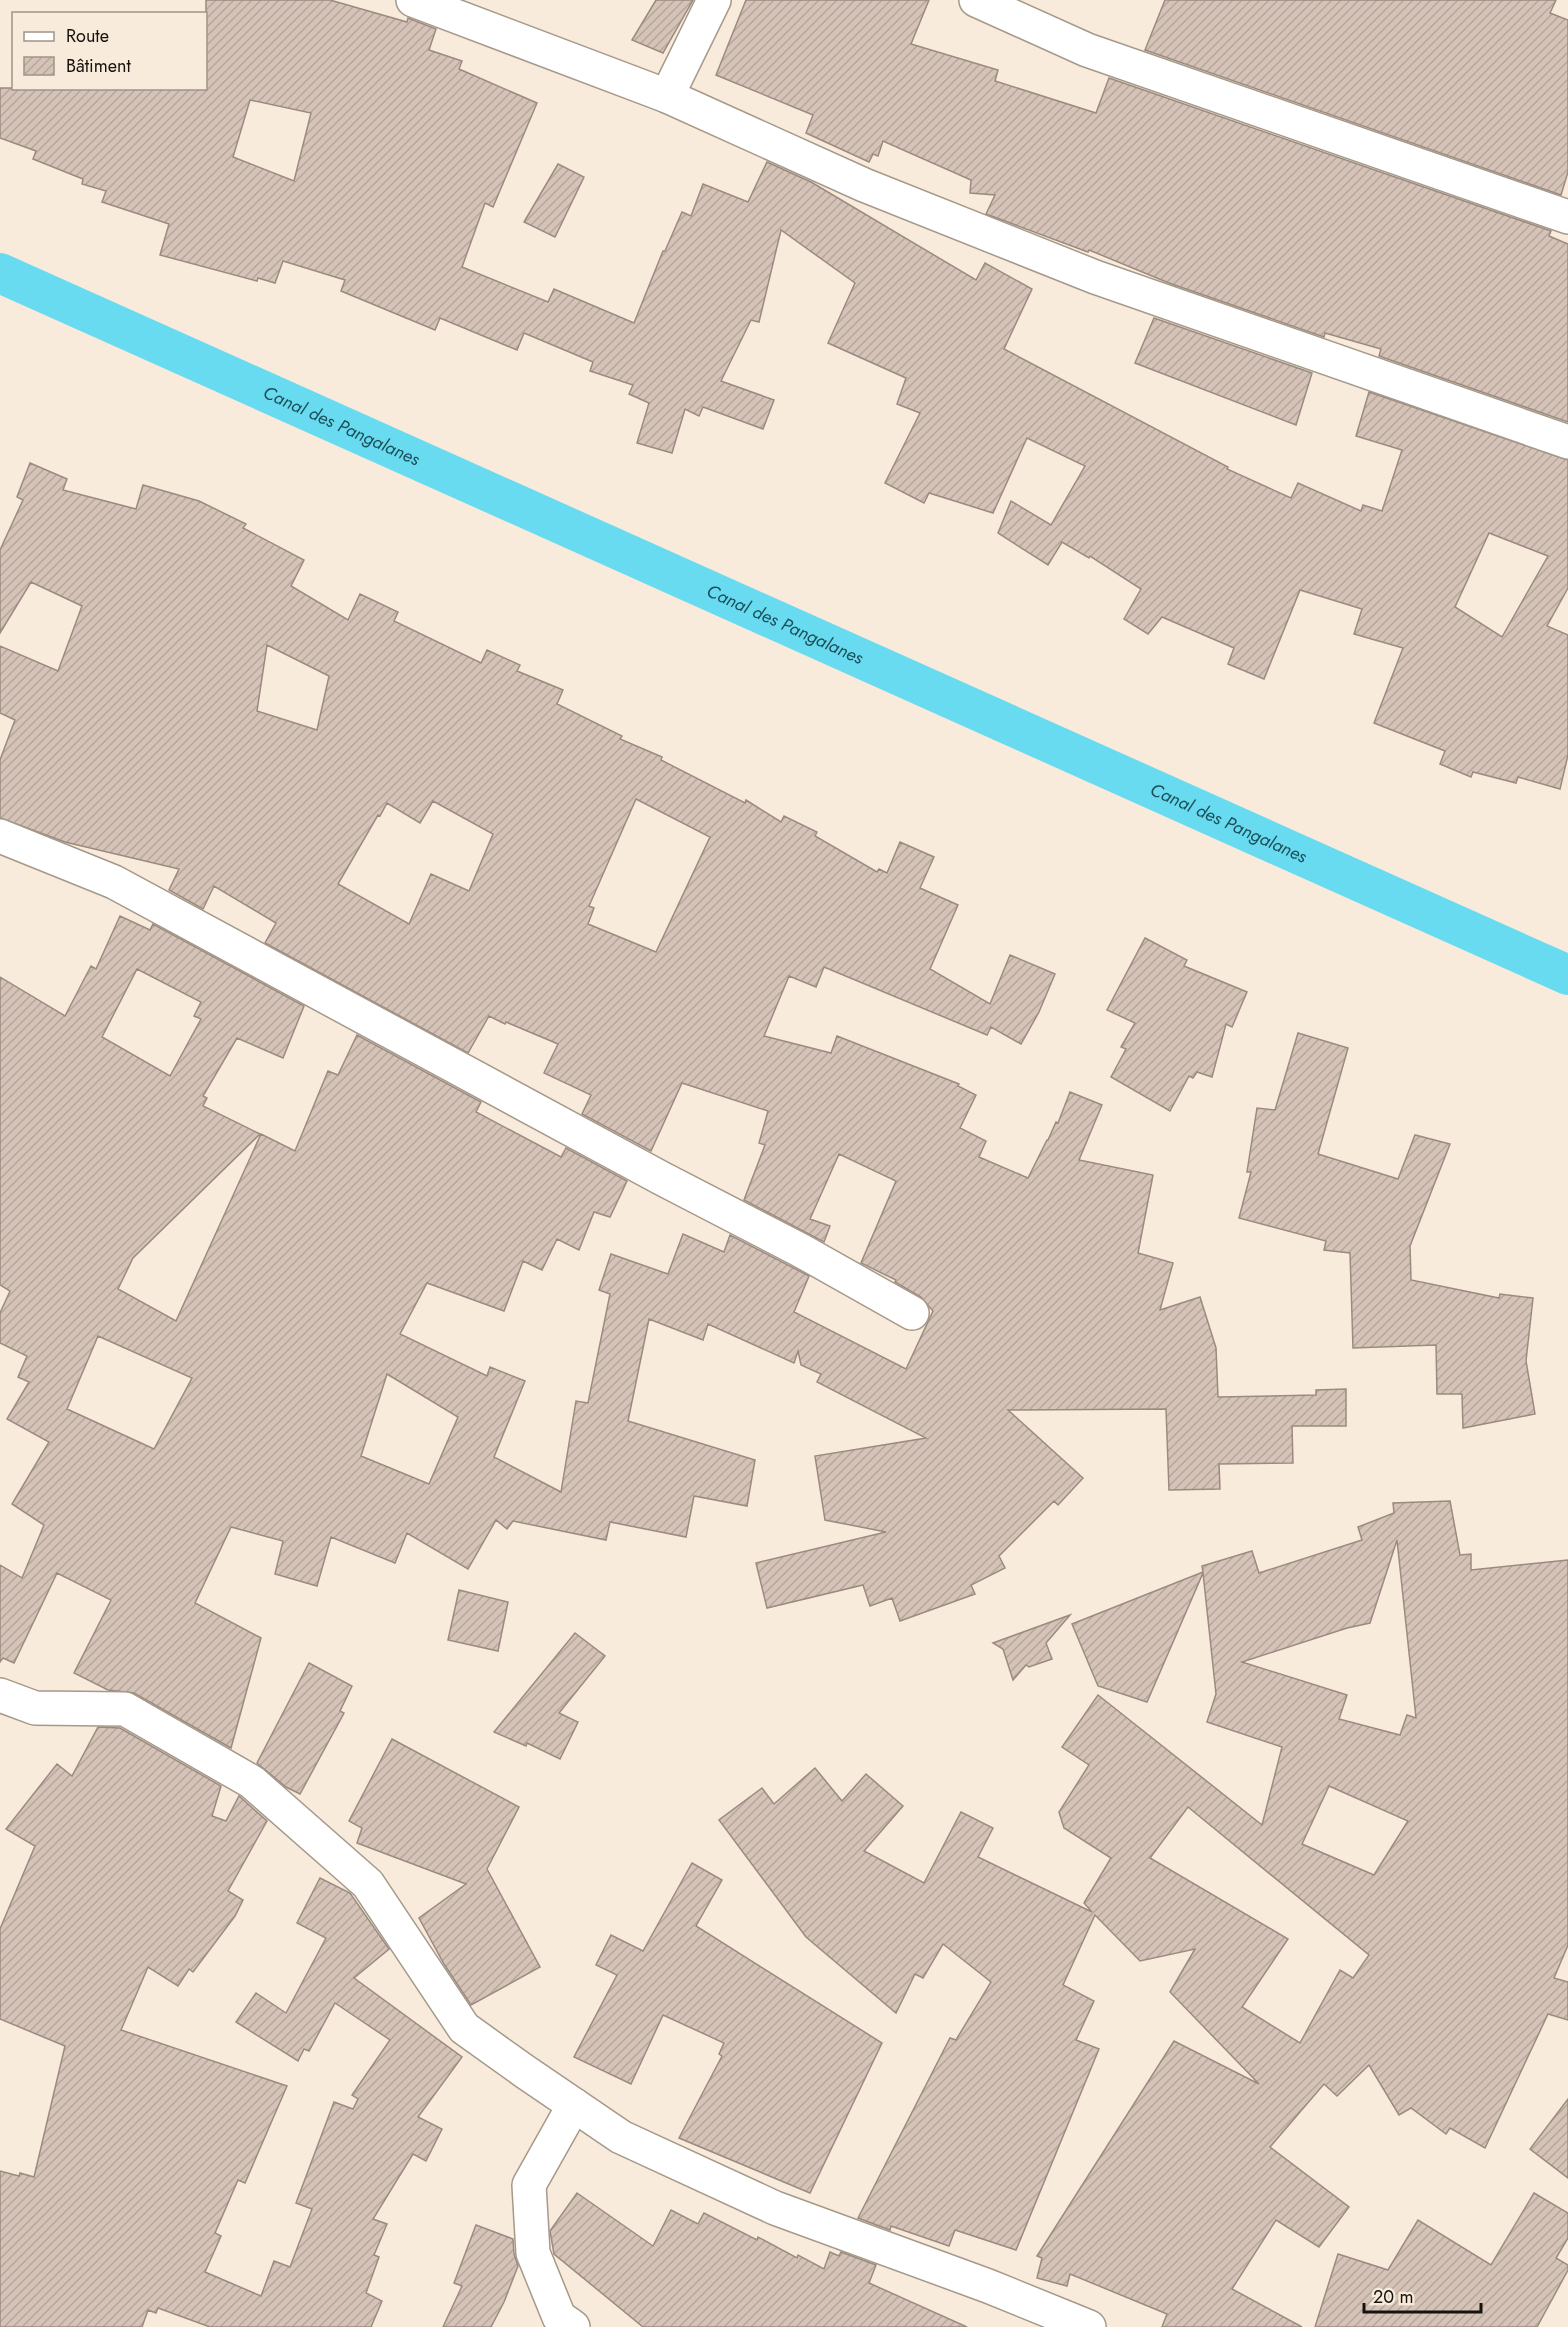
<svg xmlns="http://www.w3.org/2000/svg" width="1568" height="2327" font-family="Jost,sans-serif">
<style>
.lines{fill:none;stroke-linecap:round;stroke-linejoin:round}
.canal{stroke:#68dbf0;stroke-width:40}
.building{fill:url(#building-hatch);stroke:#9b8a80;stroke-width:1.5;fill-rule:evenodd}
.street-casing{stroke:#a59989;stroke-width:36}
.street{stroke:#fff;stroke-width:33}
.labels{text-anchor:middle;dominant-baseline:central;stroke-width:4.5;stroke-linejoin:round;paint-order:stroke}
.water-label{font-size:18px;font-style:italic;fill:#1c4f58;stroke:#f8ebdb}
</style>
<defs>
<pattern id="building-hatch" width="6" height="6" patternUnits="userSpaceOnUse" patternTransform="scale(1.5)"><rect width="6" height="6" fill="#d6c3b8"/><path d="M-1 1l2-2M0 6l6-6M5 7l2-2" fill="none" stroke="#b7a69d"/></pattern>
</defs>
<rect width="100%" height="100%" fill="#f8ebdb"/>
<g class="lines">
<path class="canal" id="s1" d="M0,273l1568,702"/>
</g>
<g class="building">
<path d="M206,0h124l77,22 1,-4 28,11 -7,21 33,11 -3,8 78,34 -44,104 -8,-4 -23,64 86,35 6,-13 80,34 29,-72h2l17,-39 9,4 12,-32 45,18 19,-40 44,20 165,98 9,-17 47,26 -28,60 224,118 -1,2 64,29 7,-15 63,28 2,-6 19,6 20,-61 -46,-14 13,-44 199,68v128l-21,38 21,9v120l-8,34 -42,-12 -2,6 -43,-11 -2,5 -31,-13 5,-13 -71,-28 29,-75 -49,-14 8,-25 -62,-19 -36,89 -36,-15 6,-16 -72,-31 -14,17 -24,-15 17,-30 -51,-33 -1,2 -27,-16 -14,23 -50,-32 13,-32 40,24 34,-59 -58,-28 -34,75 -64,-20 -5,10 -39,-20 35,-70 -23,-9 9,-26 -78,-35 27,-60 -74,-53 -22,92 -8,-2 -30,61 53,19 -11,29 -60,-22 -4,9 -14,-7 -13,44 -35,-10 12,-40 -20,-9 4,-9 -43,-14 3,-9 -69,-29 -7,17 -77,-32 -5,12 -94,-39 4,-11 -62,-19 -8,22 -17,-5 -1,3 -97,-26 9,-31 -67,-22 4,-11 -24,-7 1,-5 -50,-20 3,-8 -36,-13v-50h206zM250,100l61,13 -17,68 -61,-24zM1489,533l59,23 -46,81 -47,-30z"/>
<path d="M656,0h37l-30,53 -31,-13z"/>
<path d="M746,0h183l-18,44 87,26 -3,11 101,32 13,-35 442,153 -2,5 19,8v178l-189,-66 2,-7 -56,-16 -1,4 -155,-54 -80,-33 -1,2 -102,-38 9,-19 -25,-2 1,-13 -88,-39 -5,15 -5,-2 -4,8 -63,-29 7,-18 -97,-40z"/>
<path d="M1165,0h391l-6,13 18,7v152l-7,23 -416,-145z"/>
<path d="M558,164l26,13 -29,60 -31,-15z"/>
<path d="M1154,318l158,55 -16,52 -161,-62z"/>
<path d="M30,463l37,16 -4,11 73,19 7,-24 56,16 47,23 -3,4 61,32 -13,26 57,34 12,-26 38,18 -4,9 87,42 6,-13 33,15 -3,6 46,19 -6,14 65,32 -2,3 42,18 -1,3 84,43 1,-3 35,22 3,-6 33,16 -2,4 62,36 2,-3 8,4 13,-31 34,15 -14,31 38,17 -28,64 60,35 20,-49 45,19 -16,38 -18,32 -30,-17 -4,8 -163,-68 -8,20 -27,-11 -25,60 67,17 6,-17 122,48 -1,2 18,9 -16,33 26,13 -7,16 49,21 19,-38h1l8,-18 2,1 12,-31 32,13 -23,55 74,15 -15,78 35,10 -13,47 40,-13 16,51 2,49 98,-2v-5l30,-1v37h-54l1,37 -74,1 1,25 -51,1 -3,-81 -158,1 75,68 -25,27 -4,-4 -55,55 6,12 -34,17 4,9 -75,27 -8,-23 -22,8 -7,-21 -96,23 -11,-45 130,-31 -61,-12 -10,-64 111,-18 -109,-56 4,-8 -20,-9 -3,-14 -4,12 -86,-39 -5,16 -54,-21 -21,102 127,39 -8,46 -53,-10 -8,41 -76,-15 -4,18 -93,-19 -6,8 -11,-9 -28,49 -61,-36 -12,30 -64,-26 -14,49 -42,-12 8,-33 -52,-14 -36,76 66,35 -30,110 -97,-55 -26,-3 -34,-17 37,-73 -54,-27 -43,90 -11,-5 -3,4v-97l22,13 22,-53 -32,-21 37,-62 -42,-23 22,-37 -11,-5 9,-21 -27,-13v-30l10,-22 -10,-6v-308l65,39 26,-50 5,3 24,-53 30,14 3,-6 151,82 -21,52 -46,-20 -34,58 4,2 -4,8 57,28 -127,124 -15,31 58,32 85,-187 34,17 33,-80 10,4 19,-40 124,67 -5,10 85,45 5,-9 61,33 -17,36 -16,-5 -15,38 -22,-11 -15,31 -19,-9 -19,50 -77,-28 -27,51 87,42 3,-9 35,14 -31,76 67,35 15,-91 12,2 22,-109 -11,-4 12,-36 57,20 15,-40 41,18 6,-17 79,41 -15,36 112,57 27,-58 -12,-14 -26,-15 1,-2 -35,-17 35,-82 -57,-27 -29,65 20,7 -6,16 -80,-42 21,-55 -6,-2 9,-32 -86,-28 -31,68 -69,-37 9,-19 -47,-22 14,-29 -52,-22 -1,2 -16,-8 -21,37 -203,-110 11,-20 -62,-37 -11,23 -34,-19 10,-21 -114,-27 -65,-24v-58l15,-40 -15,-7v-67l58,25 24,-65 -51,-24 -31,51v-83l23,-50 -6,-3zM267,645l62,31 -12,54 -60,-19zM636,799l74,38 -54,115 -68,-28 6,-16 -5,-2zM433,801l60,33 -24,57 -38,-17 -22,50 -71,-40 40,-69 2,1 7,-13 33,20zM137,969l64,33 -7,14 7,3 -31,57 -68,-39zM98,1336l94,42 -38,71 -87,-40zM387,1374l71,43 -29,67 -68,-28z"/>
<path d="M1145,938l42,22 -3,6 63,26 -15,35 -6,-3 -14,53 -15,-5 -4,6 -4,-2 -19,35 -59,-34 15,-28 -5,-2 14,-24 -28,-13z"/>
<path d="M1298,1033l50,15 -30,106 80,25 17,-44 35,9 -40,102 1,34 88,18 1,-4 33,4 -7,63 9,53 -72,14 -1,-34h-25l-1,-49 -83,3 -3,-95 -26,-3 2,-9 -87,-23 12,-46h-4l10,-64 18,2z"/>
<path d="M1450,1501l10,54 11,-1v16l97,-10v385l-14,33 14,4v38l-20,-6 -63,134 -35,-20 -4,6 -35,-26 -12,7 -30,-50 -32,31 -13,-12 -54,63 79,60 -30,40 -43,-27 -44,69 70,38h-140l5,-13 -97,-40 -3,12 -30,-8 5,-20 -5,-2 137,-215 85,43 -89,-92 25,-43 -55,12 -45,-46 -32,70 31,16 -18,39 23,9 -83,201 -61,-20 -6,16 -58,-20 -1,4 -32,-12 92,-180 6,2 35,-58 -48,-38 -20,34 -8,-4 -19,39 -90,-76 -87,-117 43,-32 12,16 41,-36 27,33 24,-27 37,32 -39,45 60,32 37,-71 32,16 -15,29 114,55 -8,-9 27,-45 -47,-30 -5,-16 30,-47 -27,-18 36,-52 164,130 20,-78 -75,-25 9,-28 -13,-121 -56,129 -49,-16 -26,-62 131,-52 -1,-6 50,-15 7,22 103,-33 -4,-13 36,-14 -1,-10zM1397,1540l19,178 -9,-3 -7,20 -61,-16 8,-24 -105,-33 105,-34 23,-5zM1329,1786l79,35 -34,54 -72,-31zM1188,1807l181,148 -16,23 -13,-8 -40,73 -58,-36 46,-68 -138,-81z"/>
<path d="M459,1590l49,12 -10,49 -50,-11z"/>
<path d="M1070,1615l-24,28 6,16 -23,8 -3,-2 -13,15 -10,-31 -10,-6z"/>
<path d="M575,1633l30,23 -46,57 19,9 -18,37 -33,-16 -1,3 -32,-14z"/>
<path d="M309,1663l43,23 -12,25 4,2 -44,81 -14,-7 -29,-24z"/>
<path d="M98,1727l22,1 101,58 -9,30 14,5 13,-25 28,25 -39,70 15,9 -8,16 -42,56 -4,-3 -11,17 -30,-19 -27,63 166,56 -42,97 -7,-3 -23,53 6,3 -16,36 56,24 13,-35 16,6 22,-58 -16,-6 38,-101 19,7 5,-10 -6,-4 38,-55 -55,-37 -26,48 -5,-2 -6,12 -62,-39 20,-29 30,20 40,-75 -29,-15 23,-45 30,15 39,56 -35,29 108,79 -44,60 24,12 -16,32 -13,-7 -40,65 14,5 -13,31 5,2 -13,36 16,8 -11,26h-161l-52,-19 -2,5 -8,-3 -6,17h-142v-156l19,5 1,-3 14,4 31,-131 -65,-27v-90l35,-83 -29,-17 51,-65 15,12z"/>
<path d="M392,1739l127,68 -32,62 53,98 -69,38 -27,-41 -25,-46 47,-34 -109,-41 5,-15 -13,-7z"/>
<path d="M692,1863l30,17 -26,46 186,117 -72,150 -131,-55 43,-82 -3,-2 5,-11 -61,-28 -32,69 -57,-27 43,-82 -21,-10 15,-30 32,16z"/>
<path d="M1568,2099v79l-38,-29z"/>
<path d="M577,2193l76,53 18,-36 27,14 6,-11 53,27 1,-3 39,21 1,-3 26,14 6,-17 9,4 2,-4 35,13 -7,18 98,44h-324l-89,-73 -4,-23z"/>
<path d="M1534,2193l34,20v25l-12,20 12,7v5l-31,57h-222l23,-73 50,16 30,-50 73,45z"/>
<path d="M476,2225l37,14 1,15 4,12 -14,36 -13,25h-48l19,-41 -8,-3z"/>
</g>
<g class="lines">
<g class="street-casing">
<g id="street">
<path d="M413,0l254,96 197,89 231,92 473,165"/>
<path d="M976,0l111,50 481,167"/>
<path d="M667,96l47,-96"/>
<path d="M0,836l114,46 547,296 139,72 112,63"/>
<path d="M0,1695l35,13 90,1 127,73 116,102 96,144 60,43 97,66 154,71 213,78 101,41"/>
<path d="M573,2327l-14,-10 -26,-64 -4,-68 45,-80"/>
</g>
</g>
<use href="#street" class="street"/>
</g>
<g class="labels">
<g class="water-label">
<text stroke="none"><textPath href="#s1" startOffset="374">Canal des Pangalanes</textPath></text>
<text stroke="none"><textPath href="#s1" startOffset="860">Canal des Pangalanes</textPath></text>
<text stroke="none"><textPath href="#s1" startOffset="1346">Canal des Pangalanes</textPath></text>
</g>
</g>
<rect x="12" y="12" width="195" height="78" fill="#f8ebdb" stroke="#9e9488" stroke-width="1.5"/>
<rect x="24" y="32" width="30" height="9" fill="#ffffff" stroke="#9e9488" stroke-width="1.5"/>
<text x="66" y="42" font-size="18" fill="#16120c">Route</text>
<rect x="24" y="57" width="30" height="18" fill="url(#building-hatch)" stroke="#9e9488" stroke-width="1.5"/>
<text x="66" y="72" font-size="18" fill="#16120c">Bâtiment</text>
<path d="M1364 2303v9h117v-9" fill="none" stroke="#16120c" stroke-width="3"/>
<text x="1373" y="2303" font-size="18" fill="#16120c" stroke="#f8ebdb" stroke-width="4.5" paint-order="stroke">20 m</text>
</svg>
